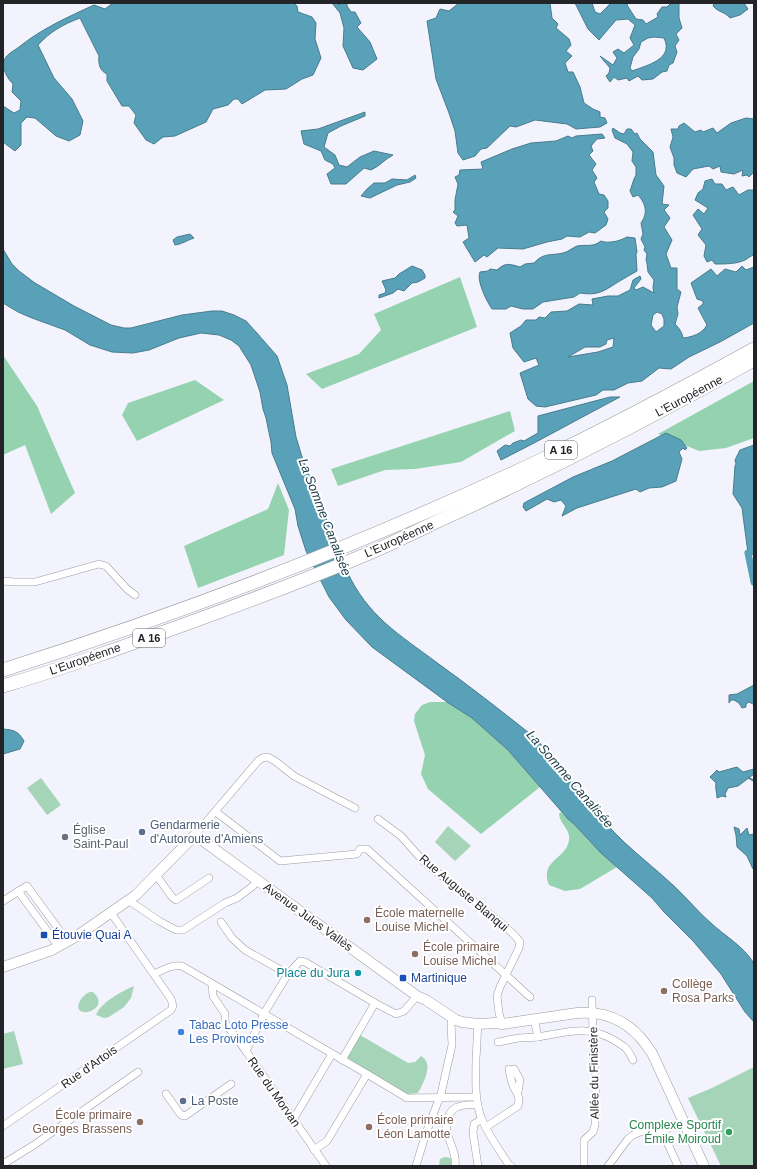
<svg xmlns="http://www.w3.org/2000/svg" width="757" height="1169" font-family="Arial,sans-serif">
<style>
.green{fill:#a5d4b9}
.forest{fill:#95d3b0}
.water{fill:#59a1b9;stroke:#497c8d;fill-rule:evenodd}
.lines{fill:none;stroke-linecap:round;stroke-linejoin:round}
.stream{stroke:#497c8d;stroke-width:2}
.canal{stroke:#59a1b9;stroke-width:7}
.street-casing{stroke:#9b9ca4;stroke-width:8}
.secondary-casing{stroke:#9b9ca4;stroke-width:11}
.highway-casing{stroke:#9b9ca4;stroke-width:14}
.street{stroke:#fff;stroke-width:7}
.secondary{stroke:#fff;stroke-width:10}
.highway{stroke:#fff;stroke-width:13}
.service-dot{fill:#5c6f8a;stroke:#fff;stroke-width:1.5}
.worship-dot{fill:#6b7280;stroke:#fff;stroke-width:1.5}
.education-dot{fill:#8d6e63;stroke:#fff;stroke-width:1.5}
.transit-dot{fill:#1a4fb4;stroke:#fff;stroke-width:1.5}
.culture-dot{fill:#0f9aa8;stroke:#fff;stroke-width:1.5}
.shop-dot{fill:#3f7fe0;stroke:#fff;stroke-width:1.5}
.leisure-dot{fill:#2e9e5b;stroke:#fff;stroke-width:1.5}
.labels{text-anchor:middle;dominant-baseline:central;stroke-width:4;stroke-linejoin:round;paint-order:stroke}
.shield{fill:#fff;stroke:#656668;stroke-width:1}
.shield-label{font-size:11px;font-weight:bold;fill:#232427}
.street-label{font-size:12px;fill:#232427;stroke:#fff}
.service-label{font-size:12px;fill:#4e5e75;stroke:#fff;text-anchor:start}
.worship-label{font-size:12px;fill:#5b616d;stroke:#fff;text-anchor:start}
.education-label{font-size:12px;fill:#785e54;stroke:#fff;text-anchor:start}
.transit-label{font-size:12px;fill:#164399;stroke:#fff;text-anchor:start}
.culture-label{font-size:12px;fill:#0d838f;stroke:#fff;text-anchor:end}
.shop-label{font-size:12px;fill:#366cbe;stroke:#fff;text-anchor:start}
.leisure-label{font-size:12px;fill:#27864d;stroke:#fff;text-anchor:end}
.water-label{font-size:13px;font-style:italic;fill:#183a46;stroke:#fff}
</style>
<rect width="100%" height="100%" fill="#f2f3fc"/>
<g class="green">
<path d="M41,778l20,27 -14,10 -20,-27z"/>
<path d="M448,826l23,20 -16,15 -20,-19z"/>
<path d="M134,986l-3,12 -7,9 -15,10 -5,1 -8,-3c4,-12 26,-24 38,-29z"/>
<path d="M90,992h3c20,18 -21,29 -14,11 2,-5 6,-9 11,-11z"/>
<path d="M14,1031l9,33 -20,5v-35z"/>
<path d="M360,1035l48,28 7,-1 6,-6c2,1 4,3 5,5 5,8 -4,25 -8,32l-11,1 -60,-36z"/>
<path d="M754,1067v99h-33l-33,-68 24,-10z"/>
<path d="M445,1157l6,1 3,4 -1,4h-14l1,-7z"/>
</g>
<g class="forest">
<path d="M460,277l17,50 -155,62 -16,-15 53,-20 22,-24 -7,-16z"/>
<path d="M3,355l34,51 38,87 -24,21 -26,-69 -22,10z"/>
<path d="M195,380l29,20 -87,41 -15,-26 6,-12z"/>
<path d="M754,381v57l-28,10 -27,3 -41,-17z"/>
<path d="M510,411l5,20 -54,31 -46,7 -30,1 -47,16 -7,-17z"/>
<path d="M278,483l11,27 -5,45 -86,33 -14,-42 84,-37z"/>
<path d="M430,702h17l25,16 36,32 32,37 -59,47 -53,-45 -7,-15 4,-19 -11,-34 1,-7 7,-9z"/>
<path d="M561,812l7,7 6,5 27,29 16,14 -37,22 -15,2 -16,-6c-10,-25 18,-26 20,-45 2,-10 -9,-16 -10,-26z"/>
</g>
<g class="water">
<path d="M113,3h181l3,3 1,6 14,5 4,6 -1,16 6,19 -8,17 -11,4 -16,10 -21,1 -23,14 -4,-5h-4l-6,6 -15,4 -7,13 -31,14 -12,1 -9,7 -8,-4 -12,-17 2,-8 -7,-9h-7l-15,-25v-7c-7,-3 -9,-10 -8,-18l-19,-38c-18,7 -29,13 -42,27l16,33 18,21 11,22 -3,14 -11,6 -13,-5 -21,-18 -8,-1 -6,6v22l-6,6 -12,-9v-36l11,7 6,-3 1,-9 -9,-9 1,-8c-7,-7 -13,-19 -7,-27 3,-4 9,-7 13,-10 22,-18 49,-30 75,-42l11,4z"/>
<path d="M330,3h7l2,2 2,-2h6v3l4,6h4l6,11 -4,4 13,15 7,17 -14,11 -10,-2 -10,-22 1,-18 -4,-15 -8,-10z"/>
<path d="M459,3h91l2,15 6,6 -2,4 13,11 2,6 -5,6 6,5 -7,7 3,9h5l7,15 4,16 9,6 7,3v5l5,1 2,5 -7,4 -24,2 -9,-5 -32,-4 -19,7 -6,-1 -23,22 -6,1 -6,7 -12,4 -5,-7 -3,-22 -6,-18 -13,-34 -9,-58 9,-3 4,-9 9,2z"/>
<path d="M575,3h17l3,9 5,2 11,-11h17l-1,2 9,14 7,1 3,4 12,-7 -1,-3 5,-7h5l4,-4h8v15l3,10 -6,6 3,6 -4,6 2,6 -4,11 -4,2 -2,6 -5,1 -9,7 -11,1 -4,-4 -9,5 -2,-3 -9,2 -4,-3 -4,5 -4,-6 3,-3 1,-5 -10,-12 13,9 4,-7 -4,-6 5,-3 6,4 10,-8 -4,-7 5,-13 -7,-6 -12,1 -17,20 -11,-11zM654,37l10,1c10,21 -16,27 -32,33l-2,-3 3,-11 6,-8 2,-7 7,-4z"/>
<path d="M714,3h30l4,6 -8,6 -10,3c-6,-7 -11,-5 -17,-12z"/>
<path d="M365,112v4l-24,10 -13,7 -4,14 11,8 4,10 8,2 13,-10 14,-6 19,4c-8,4 -13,11 -22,15l-7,-2 -18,16h-15l-4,-10 8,-6 -2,-4 -8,-4 -4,-9 -17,-7 -3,-13 17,-2z"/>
<path d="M746,118l8,1v54h-1l-4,4 -2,-2 -5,1 1,-6 -9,4 -13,-2 -1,-6 -7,3 -4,-3 -16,3 -7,8 -9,-4 -3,-8v-7l-4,-11 3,-10 -2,-8h7l1,-3 5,-3 11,9 6,-2 2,2 10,-4 4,5 14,-10z"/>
<path d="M613,128l7,5 4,1 3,-5h4l4,5 2,-1 3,6 13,13 3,23 8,11 -2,18 7,1 -5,5 6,8 -6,9 8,13 -6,14 5,14h6v21l4,3 -4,15 1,7 -3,10c4,4 7,8 8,14 9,-1 19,-4 24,-13l-9,-17 5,-4v-3l-6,-2 -6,-16 20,-14 6,7 8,-7 11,3 6,-6 4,4 8,-3v56l-34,19 -31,15 -18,12 -12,-1 -17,13 -14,2 -14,7h-11l-7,5 -51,12 -9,-1 -8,-7 -8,-26 19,-8 -3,-7 -12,4 -11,-14 -3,-15 11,-7 5,-6h10l3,-3 6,1 6,-6 16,-1 12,-7 14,1 -1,-6 16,-3h10l12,-6 3,-10 7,-4 1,3 -7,9 2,2 7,-3 11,6 -1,-5 1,-8 -6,-8 -1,-9 -1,-3 1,-6 -3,-4 1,-3 -4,-8 2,-5 -2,-11c7,-10 5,-19 -3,-28l-5,2 -3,-6 4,-12 2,-4v-8l-4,-6 1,-9 -6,-8 -12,-6 -3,-8zM657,312l5,2 2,5v7l-8,6 -5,-7 2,-10zM614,338l-1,9 -15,5 -30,5 17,-10h15l6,-3 1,-4z"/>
<path d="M602,134l3,4 -8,1 -6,7 2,5 -4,4 7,9 -4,6 5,8 -3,4 5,12 5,1 4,6v7l-4,4 4,7 -2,6 -11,8 -6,-1 -9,5 -13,-1 -5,3 -15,3 -24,7 -25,-1 -11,9 -3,-2 -9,7 -12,-20 6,-4 -2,-13 -10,1 -2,-3 3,-7 -5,-4 2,-2v-10l3,-16 -3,-7 4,-2 1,-5 23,-1 -2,-7 31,-13 19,-6 25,-2 12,-5 4,2 4,-2z"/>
<path d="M415,175l1,3 -6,4 -13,3 -27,13 -9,-2 6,-7 7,-6h11l7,-4 15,1z"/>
<path d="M712,179l3,5h7l4,6 7,-3 6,8 9,-5h6v65c-4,1 -5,3 -9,5 -8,4 -20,4 -30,4l-3,-4 -5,2 -3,-6 2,-11 -8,-10 4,-6 -9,-14 5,-6 6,5 4,-6 -13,-8 3,-7 5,-4 2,-8z"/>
<path d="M190,234l4,4c-7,2 -11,6 -19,7l-2,-5 4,-3z"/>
<path d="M627,237l8,1 2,14 -1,2 1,17c-6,4 -13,7 -19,11 -14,9 -20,14 -38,11l-6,4 -31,5 -10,7h-10l-12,-3 -5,3h-14c-5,-7 -16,-29 -12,-37l8,-1 2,-2 7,1c9,-8 12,-6 23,-3l5,-3 9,-1c10,-11 17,-7 29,-10 5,-1 9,-5 14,-7 10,-2 15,2 24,-5 7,3 19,0 26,-4z"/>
<path d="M3,249l9,15 7,7 16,12 39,23 37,19 13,3h7l51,-13 30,-4h10l12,4 12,6 10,11 21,24 10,29 9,52 7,23 44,111c20,45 53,64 89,91 32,23 63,47 93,71 14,11 25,27 35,40 19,24 38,48 60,69 16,15 34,29 50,44 13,12 24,26 38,38 13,12 31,22 41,38 3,5 1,51 1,60l-9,-10 -24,-38 -28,-33 -29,-29 -12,-14 -51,-45 -27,-29 -6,-5 -60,-69 -36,-32 -25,-16 -75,-55 -26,-27 -17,-23 -23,-46 -8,-25 -3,-17 -23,-56 -1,-11 -5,-24 -3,-9 -3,-17 -9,-27 -12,-19 -8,-6 -12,-5 -18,-2 -22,5 -30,12 -16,3 -21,-1 -22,-7 -25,-15 -33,-12 -14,-6 -15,-9z"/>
<path d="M412,266l10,4 3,5v3l-7,4 -6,1 -8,8 -6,-2 -5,4 -14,5v-3l6,-2 1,-3 -4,-9 13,-3 4,-4z"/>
<path d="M610,397h10c-40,21 -79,43 -119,63l-4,-9 8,-6 5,1 3,-3 8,-3 3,1 14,-8v-17z"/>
<path d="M666,433l15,7 6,8 -2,2 -2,-2 -4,4 3,7 -6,22 -14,6 -13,1 -9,4 -4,-3 -59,19 -15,8 4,-10 -5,-6 -7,2 -7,-3 -21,12 -3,-4 1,-4 49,-26 39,-16z"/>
<path d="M754,445v110l-6,-2 -6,-45 -9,-14 2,-28 1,-2 -1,-4 5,-10z"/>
<path d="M754,685v18l-1,1 -4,-2 -3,2v3l-4,1 -3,-5 -5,-3h-3l-2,3v-8l8,-1z"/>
<path d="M3,729c11,1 15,2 21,12l-4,8 -17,5z"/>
<path d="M737,767l6,5 11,-3v5l-16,12 -10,2 -3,6 1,3 -4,-1 -5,2c0,-6 -2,-9 -1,-15l-6,-6 7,-7 2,2z"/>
<path d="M734,827l5,2 1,6 7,-7 2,7 5,-1v35h-1l-6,-13 -10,-9 -1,-12z"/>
</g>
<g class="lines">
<path class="stream" d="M749,778l5,3"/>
<path class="canal" d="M748,553l6,29"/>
<g class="street-casing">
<g id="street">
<path d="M3,581l12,1h20l64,-18 7,2 21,23 8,6"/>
<path d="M216,812l64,49 77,-7 3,-5h7l163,148"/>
<path d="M378,819l23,17 24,27 30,23 51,41 10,10 4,5 -1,6 -19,39 -3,9 2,17 3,11"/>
<path d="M195,835l63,-74 4,-3 6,-1 7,4 19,15 61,32"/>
<path d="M156,875l16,22 4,3 33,-22"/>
<path d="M18,891l41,56"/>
<path d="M128,900l31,21 17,9h7l42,-27 12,-5 16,-12 4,-6"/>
<path d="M3,901l24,-15 41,56"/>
<path d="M221,922l11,16 13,12 43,24"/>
<path d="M154,974c11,-5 16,-9 28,-8l185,108 -40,67 -13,9"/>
<path d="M212,984l1,12 12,18v9l21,28"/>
<path d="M375,1003l21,11 8,-3 13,-15"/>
<path d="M534,1019l4,18"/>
<path d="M478,1024c-1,11 -1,23 -2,34 0,21 -2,42 6,62 7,16 18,31 27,45l2,1"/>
<path d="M498,1042c7,-1 14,-3 21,-4 6,-1 12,0 18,-1 29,-4 48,-13 75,2 12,7 15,8 21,21"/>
<path d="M514,1069l6,11 -2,12"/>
<path d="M367,1074l40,24 69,-1"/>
<path d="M166,1094l15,21 4,1 46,-32"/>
<path d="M293,1120l39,-66"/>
<path d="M3,1126l168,-116 2,-4 -2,-7 -60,-86"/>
<path d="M486,1127l32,-21c2,-10 0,-11 -4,-18 -3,-6 -4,-13 -5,-19"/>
<path d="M662,1131l16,35"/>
<path d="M3,1164l31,-19 104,-73"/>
<path d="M326,1166l-80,-115 20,-41 22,-36 12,-13 5,1 70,41 -33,57"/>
<path d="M416,1166l10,-33 15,-39 11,-49 -1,-22"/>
<path d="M455,1166c3,-18 -15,-32 -6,-51 2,-4 4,-6 8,-8 7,-2 15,-4 21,-1"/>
<path d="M478,1166l-5,-33 1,-9 8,-5"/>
<path d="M584,1166v-26l9,-8 2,-7 1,-39 -2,-23 -2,-63"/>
<path d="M608,1166l20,-27 5,-4 7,-3 22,-1 21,-10"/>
</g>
</g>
<g class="secondary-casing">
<path id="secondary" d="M3,967l49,-17 25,-14 59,-41 59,-60 222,161 9,4 30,20 6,2 16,2 17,-1 7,1 75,-11c23,-2 45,5 62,23 5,5 9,12 13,17l52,113"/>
</g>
<g class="highway-casing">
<g id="highway">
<path d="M3,670c183,-58 362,-127 536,-209 73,-35 144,-73 215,-112"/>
<path d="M3,686c65,-19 128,-42 191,-65 58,-21 116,-43 173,-67 24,-10 48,-22 71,-33 108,-49 213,-103 316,-161"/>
</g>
</g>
<use href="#street" class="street"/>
<use href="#secondary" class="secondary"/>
<use href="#highway" class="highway"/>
</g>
<g class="service-dot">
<circle cx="142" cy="832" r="4"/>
<circle cx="183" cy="1101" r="4"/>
</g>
<circle class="worship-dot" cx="65" cy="837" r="4"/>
<g class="education-dot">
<circle cx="367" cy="920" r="4"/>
<circle cx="415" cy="954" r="4"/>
<circle cx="664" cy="991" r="4"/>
<circle cx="140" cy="1122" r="4"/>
<circle cx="369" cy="1127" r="4"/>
</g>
<g class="transit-dot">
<rect x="40" y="931" width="8" height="8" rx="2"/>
<rect x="399" y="974" width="8" height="8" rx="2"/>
</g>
<circle class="culture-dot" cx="358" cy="973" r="4"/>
<circle class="shop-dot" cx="181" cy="1032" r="4"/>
<circle class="leisure-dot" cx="729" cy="1132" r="4"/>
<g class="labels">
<g class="shield">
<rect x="545" y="441" width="32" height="18" rx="3"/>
<rect x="133" y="629" width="32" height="18" rx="3"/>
</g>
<g class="shield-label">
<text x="561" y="450">A 16</text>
<text x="149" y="638">A 16</text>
</g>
<g class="street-label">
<text transform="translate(689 396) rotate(-28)">L'Européenne</text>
<text transform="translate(399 539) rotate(-24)">L'Européenne</text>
<text transform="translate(85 659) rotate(-19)">L'Européenne</text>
<text transform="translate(464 893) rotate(40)">Rue Auguste Blanqui</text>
<text transform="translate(308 917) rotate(36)">Avenue Jules Vallès</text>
<text transform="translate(89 1067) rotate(-35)">Rue d'Artois</text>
<text transform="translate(594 1073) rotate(-91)">Allée du Finistère</text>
<text transform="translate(274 1092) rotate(55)">Rue du Morvan</text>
</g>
<g class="service-label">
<text x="150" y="825">Gendarmerie<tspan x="150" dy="14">d'Autoroute d'Amiens</tspan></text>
<text x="191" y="1101">La Poste</text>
</g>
<g class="worship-label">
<text x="73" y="830">Église<tspan x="73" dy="14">Saint-Paul</tspan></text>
</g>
<g class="education-label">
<text x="375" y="913">École maternelle<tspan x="375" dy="14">Louise Michel</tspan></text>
<text x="423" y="947">École primaire<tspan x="423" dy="14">Louise Michel</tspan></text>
<text x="672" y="984">Collège<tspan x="672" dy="14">Rosa Parks</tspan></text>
<text x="132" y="1115" text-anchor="end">École primaire<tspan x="132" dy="14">Georges Brassens</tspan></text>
<text x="377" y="1120">École primaire<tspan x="377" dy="14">Léon Lamotte</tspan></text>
</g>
<g class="transit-label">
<text x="52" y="935">Étouvie Quai A</text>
<text x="411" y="978">Martinique</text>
</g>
<g class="culture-label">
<text x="350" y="973">Place du Jura</text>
</g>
<g class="shop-label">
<text x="189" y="1025">Tabac Loto Presse<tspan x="189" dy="14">Les Provinces</tspan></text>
</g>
<g class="leisure-label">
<text x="721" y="1125">Complexe Sportif<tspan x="721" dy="14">Émile Moiroud</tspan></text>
</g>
<g class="water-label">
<text transform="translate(325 517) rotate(69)">La Somme Canalisée</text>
<text transform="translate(570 779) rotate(49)">La Somme Canalisée</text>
</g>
</g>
<rect width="757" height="1169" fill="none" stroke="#232427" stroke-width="8"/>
</svg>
